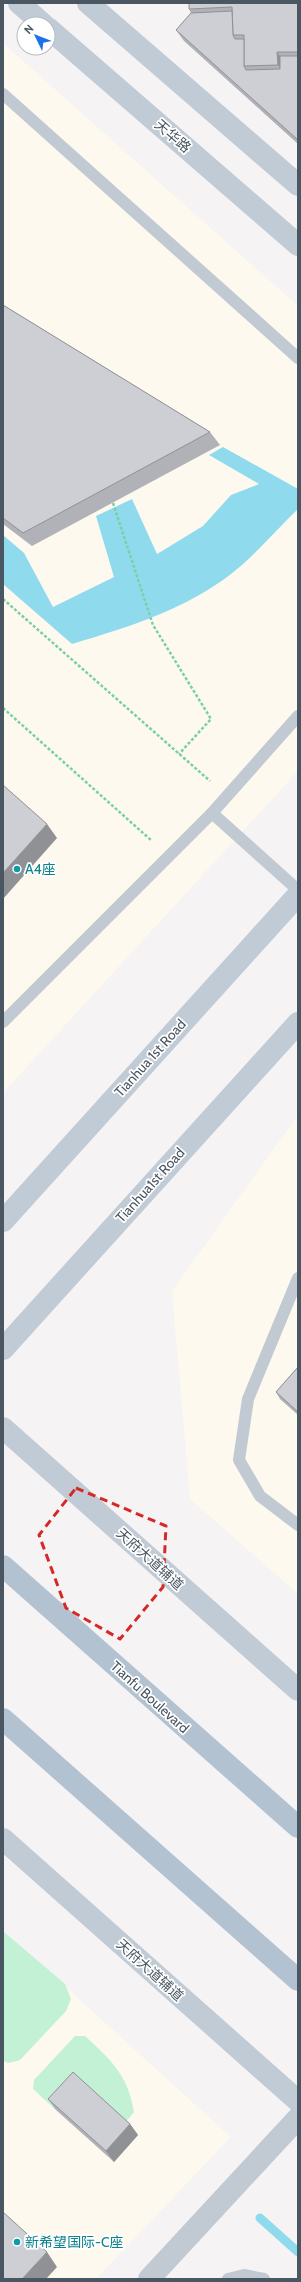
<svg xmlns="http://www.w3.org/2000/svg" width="301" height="2282" font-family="Cabin,'Noto Sans SC',sans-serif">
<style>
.commercial{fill:#fdf9ef}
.green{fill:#c3f1d5}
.water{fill:#90daee}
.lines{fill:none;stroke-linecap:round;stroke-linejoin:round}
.stream{stroke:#90daee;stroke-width:9}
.path{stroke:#7ad0a6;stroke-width:2.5;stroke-dasharray:3 2;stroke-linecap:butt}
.lane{stroke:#c1cad2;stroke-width:12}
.street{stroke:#c1cad2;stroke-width:22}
.secondary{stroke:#c1cbd6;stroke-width:22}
.primary{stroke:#b3c2d1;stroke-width:22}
.wall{fill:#b0b2b7}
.shaded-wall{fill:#909195}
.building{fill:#cdcfd5;stroke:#909195}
.marked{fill:none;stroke:#d62828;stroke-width:3;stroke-dasharray:8 5;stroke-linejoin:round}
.culture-dot{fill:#0f9aa8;stroke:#fff;stroke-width:1.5}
.labels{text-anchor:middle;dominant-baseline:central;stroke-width:3.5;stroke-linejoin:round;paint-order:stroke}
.street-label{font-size:14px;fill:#4a5661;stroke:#fff}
.culture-label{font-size:14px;fill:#0d838f;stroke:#fff;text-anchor:start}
</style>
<rect width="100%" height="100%" fill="#f5f3f3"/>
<g class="commercial">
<path d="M3,43l295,263v465l-295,322z"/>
<path d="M298,1115v479l-108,-95 -18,-208z"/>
<path d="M3,1930l228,207 -135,142h-93z"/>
</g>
<g class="green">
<path d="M3,1931l62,53 6,15 -5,12 -46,49 -11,3 -6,-2z"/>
<path d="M75,2036h10c26,24 43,39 49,76l-9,11 -44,-40 -25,27 -23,-21 1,-9z"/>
</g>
<path class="water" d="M223,447l75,42v20c-19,18 -36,38 -56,56 -48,42 -110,61 -170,79l-69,-60v-49l21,18 29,54 61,-30 -18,-61 36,-17 25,55 46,-28 28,-31 28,-11 -50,-29z"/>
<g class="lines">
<path class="stream" d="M260,2218l38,34"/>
<g class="path">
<path d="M113,503l40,122 58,94 -32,35"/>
<path d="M3,599l207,182"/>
<path d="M3,708l149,133"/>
</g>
<g class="lane">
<path d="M3,94l295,264"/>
<path d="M212,813l86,77"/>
<path d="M3,1022l209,-209 86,-97"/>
<path d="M298,1278l-50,121 -9,61 21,36 38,29"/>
<path d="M228,2279l16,-4 20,4"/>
</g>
<path class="street" d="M149,2279l149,-161"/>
<g class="secondary">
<path d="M19,3l24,21"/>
<path d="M88,3l210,182"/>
<path d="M48,28l250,217"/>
<path d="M3,1221l295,-326"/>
<path d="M3,1349l295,-326"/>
<path d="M3,1428l295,262"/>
<path d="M3,1839l295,262"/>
</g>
<g class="primary">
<path d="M3,1566l295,261"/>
<path d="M3,1719l295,261"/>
</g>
</g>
<g class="wall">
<path d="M298,3v141l-114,-103 -8,-11 15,-17 -2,-4z"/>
<path d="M3,305l207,127 10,13 -188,101 -29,-22z"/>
<path d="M298,1367v48l-18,-16 -4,-7z"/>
<path d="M48,2099l82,25 8,11 -24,27 -58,-52z"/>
</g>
<g class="shaded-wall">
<path d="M277,52l11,15v13l-10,-15z"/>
<path d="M47,824l10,14 -54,61v-26z"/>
<path d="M130,2124l8,11 -24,27 -8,-11z"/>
<path d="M47,2252l10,15 -11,12h-24z"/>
</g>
<g class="building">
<path d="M189,3h109v49h-21l1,13 -34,1v-31h-11l-1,-28 -43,2z"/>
<path d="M232,11l1,24 2,4h9v27l2,4 34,-1v-13h18v84l-122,-110 15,-17z"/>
<path d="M3,305l207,127 -187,101 -20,-15z"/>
<path d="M3,785l44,39 -44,49z"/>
<path d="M298,1367v45l-22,-20z"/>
<path d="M73,2072l57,52 -24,27 -58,-52z"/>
<path d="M3,2212l44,40 -25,27h-19z"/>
</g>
<path class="marked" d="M76,1488l90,38 -3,61 -43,52 -54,-31 -27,-73z"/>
<g class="culture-dot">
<circle cx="17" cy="869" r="4"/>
<circle cx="17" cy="2242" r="4"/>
</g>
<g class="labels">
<g class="street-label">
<text transform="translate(173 136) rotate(41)">天华路</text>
<text transform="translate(150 1058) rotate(-48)">Tianhua 1st Road</text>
<text transform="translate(150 1185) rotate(-48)">Tianhua1st Road</text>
<text transform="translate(150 1559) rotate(42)">天府大道辅道</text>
<text transform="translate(150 1697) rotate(42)">Tianfu Boulevard</text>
<text transform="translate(150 1970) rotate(42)">天府大道辅道</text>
</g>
<g class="culture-label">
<text x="25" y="869">A4座</text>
<text x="25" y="2242">新希望国际-C座</text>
</g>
</g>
<rect width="301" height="2282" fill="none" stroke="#4a5661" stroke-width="8"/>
<g transform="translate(36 36) rotate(313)"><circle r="19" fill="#ffffff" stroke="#b7bbc0"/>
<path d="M0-3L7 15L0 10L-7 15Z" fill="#1a73e8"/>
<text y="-6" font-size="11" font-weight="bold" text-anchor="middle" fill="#4a5661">N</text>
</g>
</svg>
